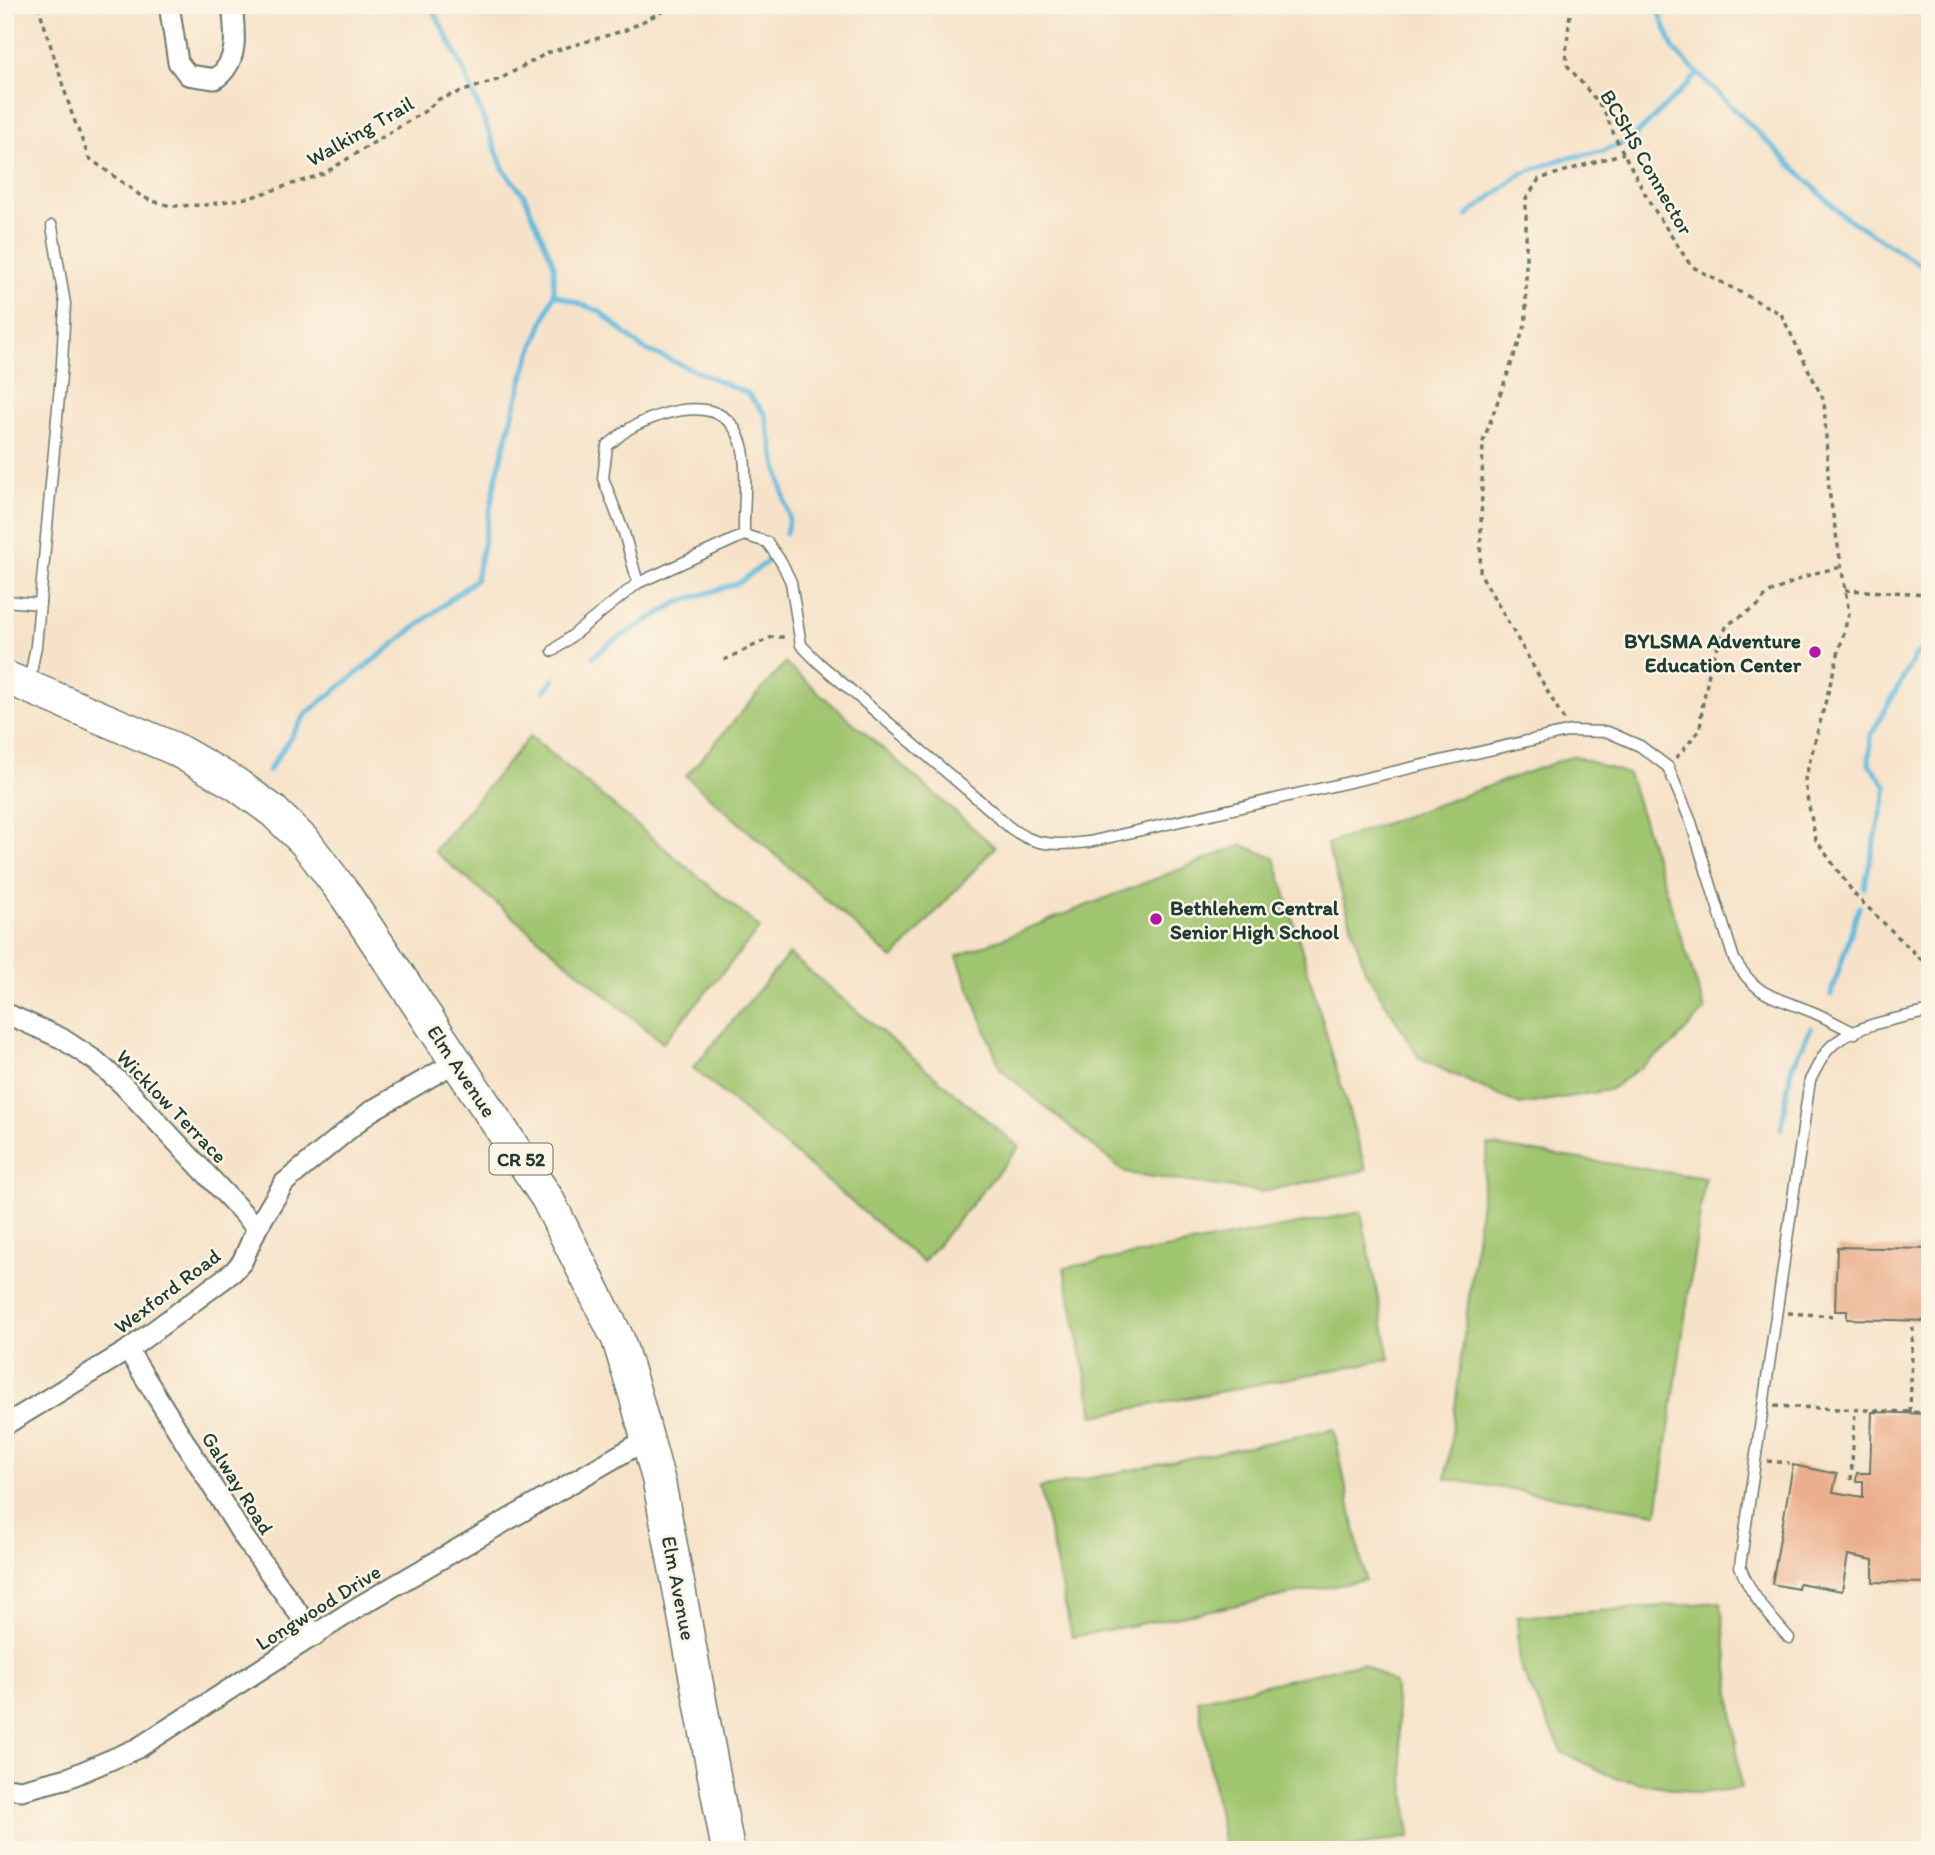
<svg xmlns="http://www.w3.org/2000/svg" width="1935" height="1855" font-family="Itim,sans-serif">
<style>
.green{fill:#a0c56f;stroke:#608152;stroke-width:2}
.lines{fill:none;stroke-linecap:round;stroke-linejoin:round}
.stream{stroke:#61bade;stroke-width:5}
.building{fill:#ebaf8d}
.service-casing{stroke:#6a7768;stroke-width:13}
.minor-casing{stroke:#6a7768;stroke-width:23}
.primary-casing{stroke:#6a7768;stroke-width:35}
.path{stroke:#6a7768;stroke-width:3.5;stroke-dasharray:5 5;stroke-linecap:butt}
.service{stroke:#fff;stroke-width:10}
.minor{stroke:#fff;stroke-width:19}
.primary{stroke:#fff;stroke-width:32}
.poi-dot{fill:#b5179e;stroke:#fcf5e5;stroke-width:2.5}
.labels{text-anchor:middle;dominant-baseline:central;stroke-width:5;stroke-linejoin:round;paint-order:stroke}
.shield{fill:#fcf5e5;stroke:#617469;stroke-width:2}
.shield-label{font-size:19px;font-weight:bold;fill:#1f3d34}
.street-label{font-size:21px;fill:#1f3d34;stroke:#fcf5e5}
.poi-label{font-size:21px;font-weight:bold;fill:#1f3d34;stroke:#fcf5e5;text-anchor:end}
</style>
<rect width="100%" height="100%" fill="#fcf5e5"/>
<filter id="ink" filterUnits="userSpaceOnUse"><feTurbulence type="fractalNoise" baseFrequency=".0143" numOctaves="2"/><feDisplacementMap in="SourceGraphic" scale="14" xChannelSelector="R" yChannelSelector="G"/><feConvolveMatrix kernelMatrix="1 2 1 2 8 2 1 2 1" color-interpolation-filters="sRGB"/></filter>
<filter id="wash" filterUnits="userSpaceOnUse"><feTurbulence type="fractalNoise" baseFrequency=".00686" numOctaves="4" result="noise"/><feDisplacementMap in="SourceGraphic" scale="28" xChannelSelector="R" yChannelSelector="G"/><feGaussianBlur stdDeviation="1.57" result="paint"/><feColorMatrix in="noise" values="0 0 0 0 0 0 0 0 0 0 0 0 0 0 0 0 0 1.4 0 .05"/><feComposite in="paint" operator="in"/></filter>
<g filter="url(#wash)">
<rect width="100%" height="100%" fill="#f6e2c8"/>
<g class="green">
<path d="M785,663l210,184 -102,112 -207,-183z"/>
<path d="M530,736l230,192 -97,115 -229,-192z"/>
<path d="M1573,756l55,18 77,236 -32,34 -64,46 -89,15 -100,-46 -55,-89 -38,-126z"/>
<path d="M1242,845l33,13 91,312 -105,22 -135,-19 -125,-103 -44,-114z"/>
<path d="M789,954l230,193 -96,115 -230,-194z"/>
<path d="M1488,1145l217,33 -48,335 -211,-34z"/>
<path d="M1361,1212l29,147 -296,57 -30,-148z"/>
<path d="M1334,1429l31,151 -293,57 -32,-149z"/>
<path d="M1721,1602l20,186 -39,5 -84,-14 -55,-26 -43,-86 -3,-50z"/>
<path d="M1362,1663l32,20 16,154 -75,13h-110l-27,-150z"/>
</g>
<g class="lines">
<g class="stream">
<path d="M1656,5l18,45 167,164 89,57"/>
<path d="M1467,216l54,-42 41,-15 42,-8 29,-13 65,-64"/>
<path d="M554,294l45,17 43,37 105,45 18,21 24,104 -3,15"/>
<path d="M593,657l17,-14 69,-41 60,-19 30,-23"/>
<path d="M545,691l9,-12"/>
<path d="M268,771l39,-58 169,-134 22,-109 28,-104 28,-72v-30l-30,-69 -20,-25 -41,-102 -26,-51 -9,-12"/>
<path d="M1864,888l23,-101 -18,-23 2,-29 46,-82 13,-4"/>
<path d="M1831,995l28,-88"/>
<path d="M1781,1129l10,-60 20,-41"/>
</g>
</g>
<g id="blocks">
<g class="building">
<path d="M1837,1247l91,2 2,72 -83,-2v-8h-12z"/>
<path d="M1872,1412l58,2v169l-57,-1v-22l-25,-5 -6,36 -43,-8 -1,6 -26,-5 21,-119 44,9 -4,18 30,5v-16h-7l1,-8h13z"/>
</g>
</g>
</g>
<g filter="url(#ink)">
<use href="#blocks" fill-opacity="0" stroke="#6a7768" stroke-width="2"/>
<g class="lines">
<g class="service-casing">
<g id="service">
<path d="M744,535l23,7 15,21 9,19 10,63 18,18 175,150c30,32 53,34 95,29l482,-111 37,1 32,14 28,21 23,55 43,137c24,40 41,37 81,54 13,6 26,13 40,20"/>
<path d="M5,601l35,3"/>
<path d="M553,651l85,-68 -14,-50 -21,-55 4,-32c9,-7 17,-15 27,-20 35,-17 91,-33 107,16 8,23 2,68 3,93l-106,48"/>
<path d="M29,683l7,-37 26,-282 3,-60 -13,-78"/>
<path d="M1789,1638c-20,-23 -39,-43 -49,-72l70,-486c7,-12 13,-28 25,-37 25,-20 64,-24 95,-32"/>
</g>
</g>
<g class="minor-casing">
<g id="minor">
<path d="M169,5l9,57 10,13 27,4c25,-17 20,-47 17,-74"/>
<path d="M5,1013l56,25 35,23 26,23 135,144"/>
<path d="M128,1350l115,186 72,100"/>
<path d="M5,1425l123,-75 105,-78 9,-10 15,-34 27,-45 87,-72 85,-49"/>
<path d="M5,1788l16,2 47,-12 70,-30 220,-141 289,-168"/>
</g>
</g>
<g class="primary-casing">
<path id="primary" d="M5,677l170,72 61,35 37,27 33,32 40,53 201,302 71,141 17,55 24,88 69,368"/>
</g>
<g class="path">
<path d="M38,5l34,109 17,44 52,38 11,5 19,5 34,-1 47,-8 71,-23 102,-63 14,-12 61,-20 47,-26 79,-23 49,-25"/>
<path d="M1571,5l-5,48 1,12 37,45 11,27 35,66 41,63 90,48 43,87 5,90 20,122 -44,166 2,18 9,43 39,55 75,73"/>
<path d="M1845,590l85,4"/>
<path d="M724,660l48,-23h15"/>
<path d="M1564,720l-84,-147 3,-131 43,-119v-124l13,-20 85,-26"/>
<path d="M1676,758l24,-28 2,-22 9,-45 16,-38 32,-20 8,-11 44,-20 30,-7"/>
<path d="M1788,1313l47,3"/>
<path d="M1774,1406l156,7"/>
<path d="M1910,1412l3,-88"/>
<path d="M1767,1461l22,2"/>
<path d="M1851,1480l4,-70"/>
</g>
<use href="#service" class="service"/>
<use href="#minor" class="minor"/>
<use href="#primary" class="primary"/>
</g>
</g>
<g class="poi-dot">
<circle cx="1815" cy="652" r="7"/>
<circle cx="1156" cy="919" r="7"/>
</g>
<g class="labels">
<rect class="shield" x="489.5" y="1143.5" width="63" height="31" rx="5"/>
<g class="shield-label">
<text x="521" y="1159">CR 52</text>
</g>
<g class="street-label">
<text transform="translate(360 131) rotate(-30)">Walking Trail</text>
<text transform="translate(1647 162) rotate(60)">BCSHS Connector</text>
<text transform="translate(462 1071) rotate(56)">Elm Avenue</text>
<text transform="translate(172 1106) rotate(46)">Wicklow Terrace</text>
<text transform="translate(167 1291) rotate(-37)">Wexford Road</text>
<text transform="translate(238 1483) rotate(58)">Galway Road</text>
<text transform="translate(679 1588) rotate(79)">Elm Avenue</text>
<text transform="translate(318 1607) rotate(-32)">Longwood Drive</text>
</g>
<g class="poi-label">
<text x="1801" y="640">BYLSMA Adventure<tspan x="1801" dy="24">Education Center</tspan></text>
<text x="1170" y="907" text-anchor="start">Bethlehem Central<tspan x="1170" dy="24">Senior High School</tspan></text>
</g>
</g>
<rect width="1935" height="1855" fill="none" stroke="#fcf5e5" stroke-width="28"/>
</svg>
